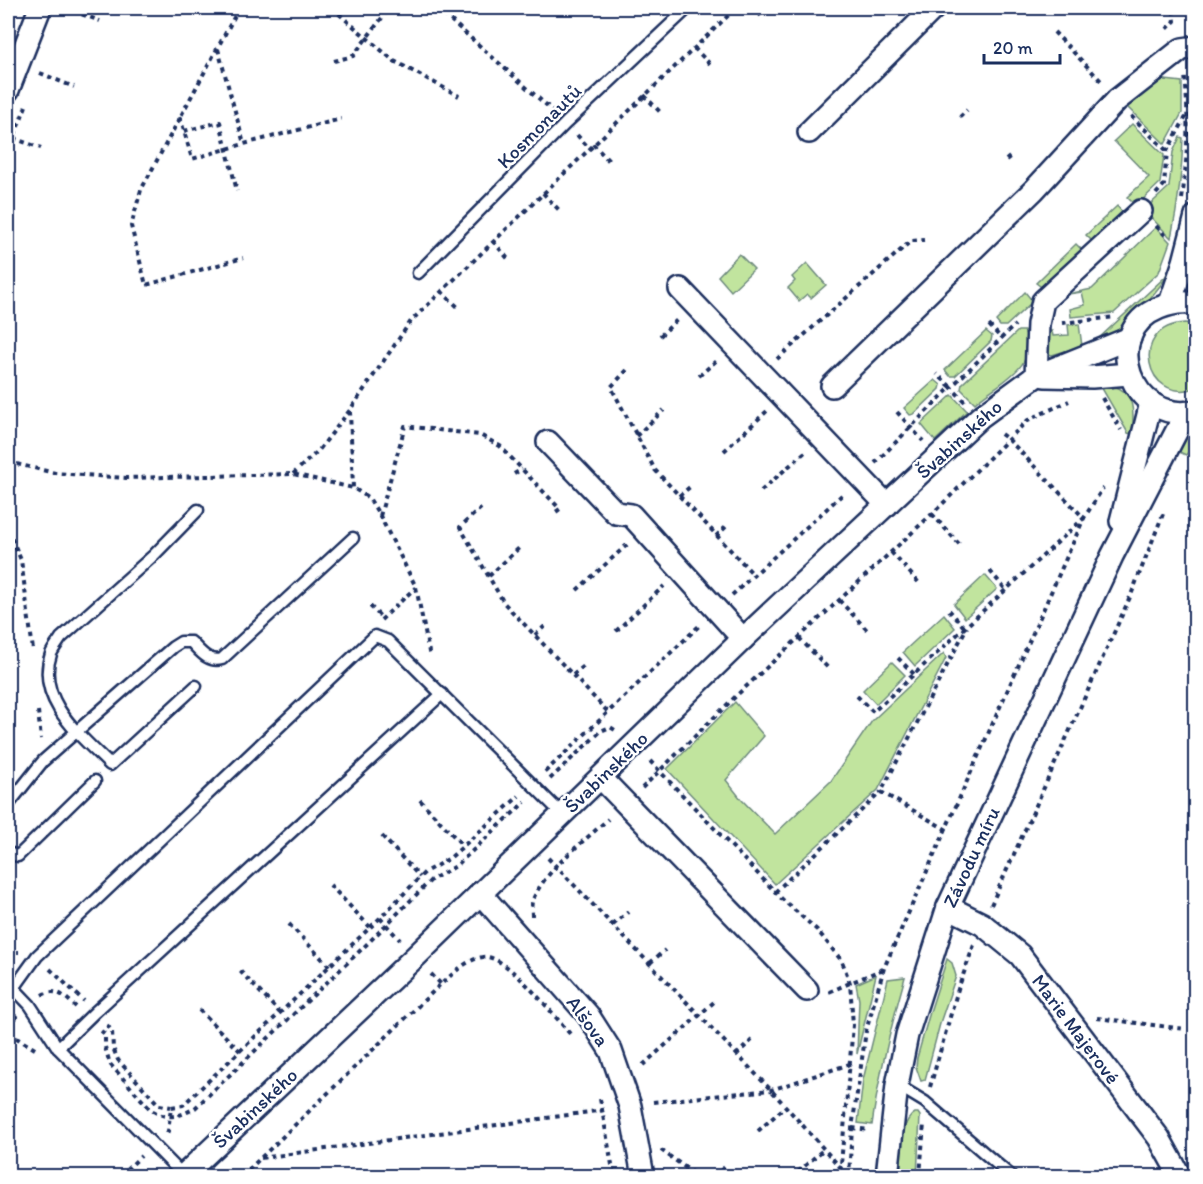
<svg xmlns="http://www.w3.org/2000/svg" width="1203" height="1184" font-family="Itim,sans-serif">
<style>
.green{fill:#c1e49e;stroke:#6e8a7e;stroke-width:1.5}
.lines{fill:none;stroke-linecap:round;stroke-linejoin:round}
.lane-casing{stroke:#1b2f5e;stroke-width:15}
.street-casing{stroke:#1b2f5e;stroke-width:26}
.path{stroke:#1b2f5e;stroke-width:4;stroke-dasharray:4.5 4.5;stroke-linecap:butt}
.lane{stroke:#fff;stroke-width:10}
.street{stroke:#fff;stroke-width:21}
.labels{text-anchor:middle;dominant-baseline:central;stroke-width:5;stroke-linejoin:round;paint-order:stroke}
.street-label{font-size:20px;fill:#1b2f5e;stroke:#fff}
</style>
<rect width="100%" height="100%" fill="#fff"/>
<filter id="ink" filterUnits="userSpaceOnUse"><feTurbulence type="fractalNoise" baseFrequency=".0167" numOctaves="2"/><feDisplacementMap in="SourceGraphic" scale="12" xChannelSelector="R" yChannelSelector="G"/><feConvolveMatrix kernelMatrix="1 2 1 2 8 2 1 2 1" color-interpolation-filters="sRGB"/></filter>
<g filter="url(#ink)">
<g class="green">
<path d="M1165,80l17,2v31l-17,31 -41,-40 28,-22z"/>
<path d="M1132,124l32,31 -4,28 -24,23 -9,-9 22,-20 -35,-36z"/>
<path d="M1180,137l3,1c-1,34 -5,67 -12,100l-27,-28 25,-23 4,-35z"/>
<path d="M1117,206l6,7 -31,28 -6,-6z"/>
<path d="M1156,227l14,15 -11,30 -45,41 -43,4 -1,-8 15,-4 -3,-13 -14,2 24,-5z"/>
<path d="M1076,244l7,7 -39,38 -8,-6z"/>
<path d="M739,254l15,15 -23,22 -13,-15z"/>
<path d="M807,263l19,22 -15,13 -4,-4 -8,7 -11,-13 7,-7 -3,-4z"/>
<path d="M1171,266h1c-7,20 -56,74 -76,75l69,-64z"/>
<path d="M1025,292l5,6 1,5 -25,23h-6l-4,-5z"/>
<path d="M1185,323l11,2 -1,63c-50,17 -67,-62 -10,-65z"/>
<path d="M1079,324l3,22 -30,9 -7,-2 3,-22h4l1,5 16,-1 -1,-10z"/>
<path d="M986,331l6,5 -1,5 -36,35h-5l-5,-6z"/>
<path d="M1018,331h6c19,35 -30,54 -49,72l-14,-14 1,-5z"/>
<path d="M935,380l6,5 -1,4 -26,25 -4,1 -6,-7z"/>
<path d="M1100,385c34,-1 35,23 32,49l-4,-1z"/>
<path d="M952,395l15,16 -32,30 -14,-17z"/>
<path d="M1195,428v15l-9,12 -11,-5z"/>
<path d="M985,575l12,14 -32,29 -11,-14z"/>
<path d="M944,614l11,14 -40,38 -12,-14z"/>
<path d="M944,653l2,5 -68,132 -103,94 -108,-115 68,-67 29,34 -38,44 15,19 34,35 56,-53 41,-60z"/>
<path d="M892,662l13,13 -29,29 -13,-14z"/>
<path d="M947,959l5,4 4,13 -15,44 -16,60 -4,1 -5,-14 1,-9 13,-46z"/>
<path d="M876,975l-19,79 2,-54 -3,-16z"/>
<path d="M905,977c-14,49 -26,97 -33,148l-14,-2 5,-43 25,-101z"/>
<path d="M915,1113h3l2,3 -3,60h-16c1,-17 -3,-54 14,-63z"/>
</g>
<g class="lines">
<g class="lane-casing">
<g id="lane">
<path d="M418,273l148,-150 122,-115"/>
<path d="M196,686l-86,79c-29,-29 -75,-65 -59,-111 2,-5 7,-11 10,-16l93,-83 44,-45"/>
<path d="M8,805l35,-44 130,-114 8,-5h10c9,9 17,21 31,17l131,-121"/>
<path d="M8,853l10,3 77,-75"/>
<path d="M8,982l22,23 28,43 126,128"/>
<path d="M14,988l23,-32 338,-320 13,5 174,173"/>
<path d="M58,1048l37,-36 347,-318"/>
<path d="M897,1085l28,17 86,74"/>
</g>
</g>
<g class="street-casing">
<g id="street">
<path d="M8,90l32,-82"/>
<path d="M809,132l125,-124"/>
<path d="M680,289l207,216"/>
<path d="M1170,303l14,-41 12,-46"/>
<path d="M1196,304c-13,-3 -25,-1 -37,4 -60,24 -29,118 37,103"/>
<path d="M1036,376l2,-52 5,-23 98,-90"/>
<path d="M1045,376l47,1 37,-3"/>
<path d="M832,386l202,-196 83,-90 65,-51 14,-2"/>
<path d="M548,442l68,71 15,2 112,124"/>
<path d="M1121,521l30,-118"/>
<path d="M601,778l206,212"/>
<path d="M480,893l108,122 23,36 19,55 13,70"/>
<path d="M948,907l34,17 38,31 139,183 21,38"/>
<path d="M183,1176l232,-219 328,-318 237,-222 56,-41 94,-38"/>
<path d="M887,1176l10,-91 10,-50 41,-128 164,-351 74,-143"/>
</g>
</g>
<g class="path">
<path d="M65,8l35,13"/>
<path d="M239,8l-98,182 -10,36 15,59 97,-27"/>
<path d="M332,8l62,53 65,35"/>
<path d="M437,8l116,103"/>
<path d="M754,8l7,8"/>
<path d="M8,9v-1"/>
<path d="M1167,29l8,-8 -2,-13"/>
<path d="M1054,32l49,51"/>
<path d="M694,48l17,17"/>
<path d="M218,49l26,95 97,-25"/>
<path d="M334,61l19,-5 35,-46"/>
<path d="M40,73l34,14"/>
<path d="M644,95l17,18"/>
<path d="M1131,116l36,35"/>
<path d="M180,117l12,42 52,-15"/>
<path d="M960,117l7,-7"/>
<path d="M184,131l36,-9 17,69"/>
<path d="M577,135l12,13"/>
<path d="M13,138l28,10"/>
<path d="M593,144l17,18"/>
<path d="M8,152l18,-46"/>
<path d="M1006,160l6,-5"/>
<path d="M543,193l17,18"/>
<path d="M1156,194l8,-9 3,-34 19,-34"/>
<path d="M1182,199c6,-42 7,-82 3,-124"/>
<path d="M8,211l7,2"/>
<path d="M1156,226l12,12"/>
<path d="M493,241l16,19"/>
<path d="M441,291l18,17"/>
<path d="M1062,323l53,-6"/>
<path d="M989,325l12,13"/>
<path d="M660,336l17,-16"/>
<path d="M777,359l134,-118 13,-1"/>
<path d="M627,370l-16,17 44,83 99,105"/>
<path d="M699,376l17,-15"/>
<path d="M1102,398l19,32"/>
<path d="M965,402l-14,-15 64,-62"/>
<path d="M350,411l3,77"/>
<path d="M897,412l26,29"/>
<path d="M636,436l28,-26"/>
<path d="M724,451l43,-40"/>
<path d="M8,462l47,11 71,5 167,-4 60,14 16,10 11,18 36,71 14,70"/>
<path d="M875,463l76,-76 -14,-13"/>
<path d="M293,474l26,-24 31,-40 61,-89 325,-313"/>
<path d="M514,474l8,-5"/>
<path d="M761,491l44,-39"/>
<path d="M679,496l12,-10"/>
<path d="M481,508l-21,19 44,76 104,109"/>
<path d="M932,514l28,31"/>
<path d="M380,516l25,-90 75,9 20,11 60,63 -7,5"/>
<path d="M8,530l13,30 12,90"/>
<path d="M716,536l12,-11"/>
<path d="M891,552l29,32"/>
<path d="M990,571l16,19"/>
<path d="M489,576l30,-28"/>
<path d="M577,590l51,-46"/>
<path d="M732,595l112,-102"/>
<path d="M839,600l30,32"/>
<path d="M370,606l13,13"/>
<path d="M949,610l15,17"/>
<path d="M381,620l35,-33"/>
<path d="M616,631l48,-45"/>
<path d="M535,635l11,-10"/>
<path d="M799,638l30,31"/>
<path d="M898,658l16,16"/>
<path d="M573,675l11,-9"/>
<path d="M857,696l16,16 211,-194 -75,-78 -11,-8"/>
<path d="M38,711l3,28"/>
<path d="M650,761l132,138 35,31 25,31 8,22 3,42 -13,151"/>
<path d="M545,772l155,-147"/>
<path d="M550,779l51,-48 9,-4 5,3"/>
<path d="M642,788l95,-93 195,-181 96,-94 41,-19"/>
<path d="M420,800l43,46"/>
<path d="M947,830l-66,-38 86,-165"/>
<path d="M382,836l38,41"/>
<path d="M548,858l223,232 77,86"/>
<path d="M330,885l40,42"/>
<path d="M775,892l106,-100"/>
<path d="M991,905l140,-310 32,-81"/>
<path d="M532,916c0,-4 -1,-10 0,-14 11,-31 53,-61 76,-83"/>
<path d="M380,918l20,22"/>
<path d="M289,924l40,42"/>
<path d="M613,925l15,-13"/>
<path d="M8,952h11"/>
<path d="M650,963l15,-13"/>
<path d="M50,969l34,32"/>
<path d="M240,971l40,42"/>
<path d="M431,974l10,10"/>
<path d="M829,992l54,-23"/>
<path d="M42,995c15,-8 23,2 34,12"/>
<path d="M199,1010l41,41"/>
<path d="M1097,1018l88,11"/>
<path d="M8,1025l10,-10"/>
<path d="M107,1025l5,6 1,17 5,12 41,45 12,2"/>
<path d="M101,1031l4,3v13l5,17 41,46c17,10 28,7 44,-2l169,-161 67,-67 25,-14 69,-64"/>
<path d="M8,1033l27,16"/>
<path d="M736,1055l16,-15"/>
<path d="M643,1065l71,-63"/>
<path d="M930,1087l28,-98 16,-44"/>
<path d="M600,1099l14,77"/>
<path d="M653,1102l118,-12 79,-26"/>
<path d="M852,1128l17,2"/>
<path d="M758,1131l27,-24"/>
<path d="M167,1133l1,-2 3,-24 12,-2 197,-187 45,-46 25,-14 69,-62"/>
<path d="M661,1150l36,26"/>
<path d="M261,1158l343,-48"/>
<path d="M798,1172l26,-23"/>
<path d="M120,1176l21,-20"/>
<path d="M242,1176l199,-192c13,-11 25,-24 42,-27 23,-4 73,61 88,78"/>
<path d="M714,1176l12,-10"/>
<path d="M849,1176l3,-48 14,-97 18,-63 200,-450 19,-30"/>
<path d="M920,1176l4,-53"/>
<path d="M1145,1176l3,-7"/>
</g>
<use href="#lane" class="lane"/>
<use href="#street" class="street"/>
</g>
</g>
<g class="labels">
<g class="street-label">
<text transform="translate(539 126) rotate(-45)">Kosmonautů</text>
<text transform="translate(959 439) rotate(-42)">Švabinského</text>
<text transform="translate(606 772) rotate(-44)">Švabinského</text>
<text transform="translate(971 857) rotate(-65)">Závodu míru</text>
<text transform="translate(588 1021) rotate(54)">Alšova</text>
<text transform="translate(1076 1029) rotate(53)">Marie Majerové</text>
<text transform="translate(255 1108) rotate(-43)">Švabinského</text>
</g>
</g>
<rect width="1203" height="1184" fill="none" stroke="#fff" stroke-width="30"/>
<rect x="15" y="15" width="1173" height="1154" fill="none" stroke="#1b2f5e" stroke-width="2" filter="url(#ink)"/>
<path d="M984 54v9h76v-9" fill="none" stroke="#1b2f5e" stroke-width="3"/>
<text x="993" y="54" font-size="18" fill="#1b2f5e" stroke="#ffffff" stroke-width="4.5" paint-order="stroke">20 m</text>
</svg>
